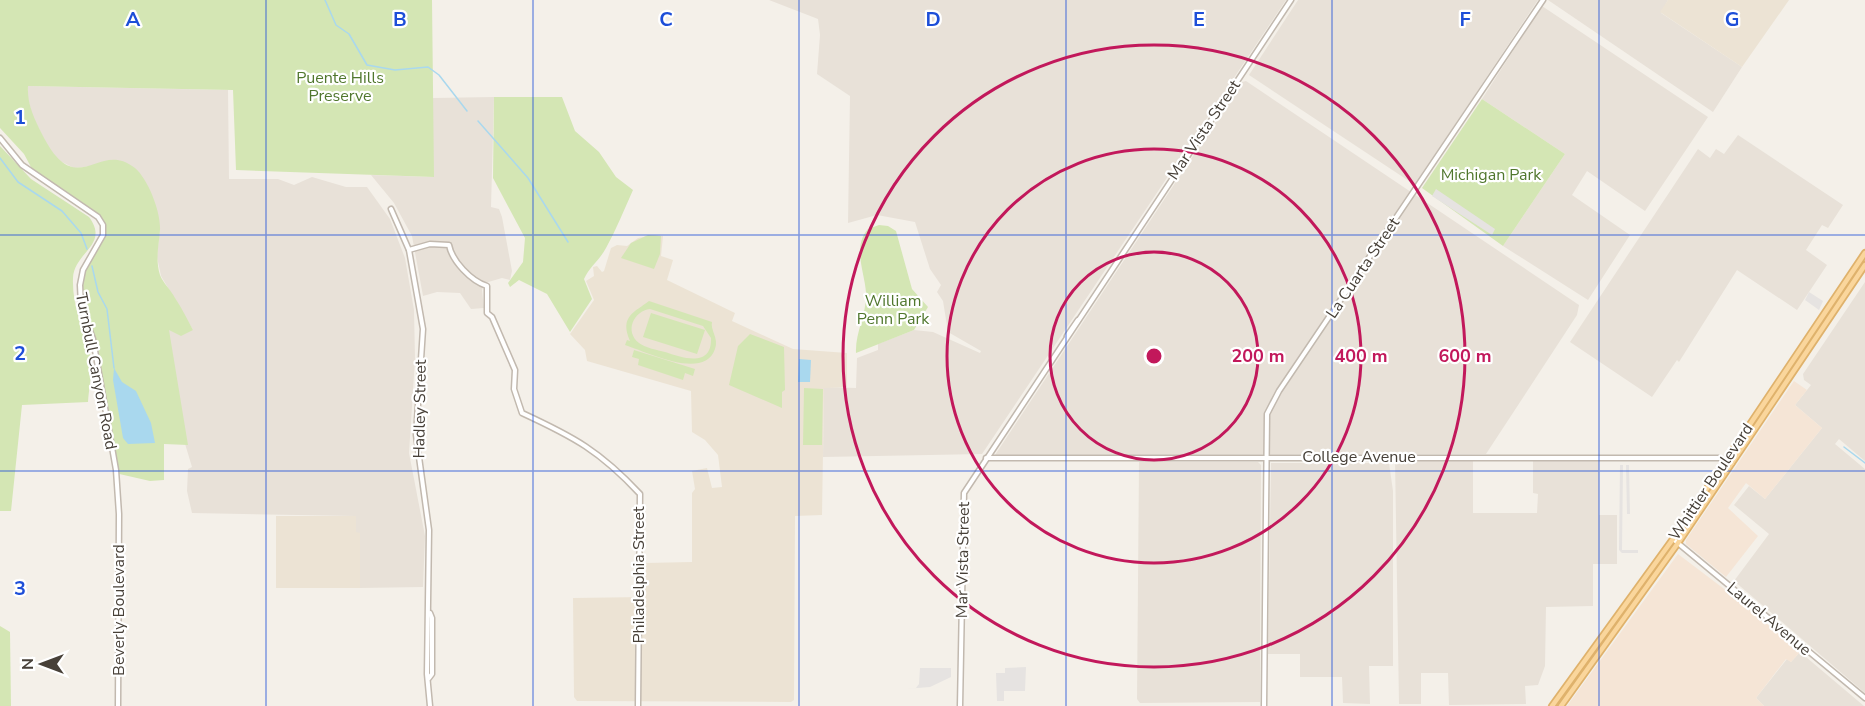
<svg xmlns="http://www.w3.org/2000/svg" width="1865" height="706" font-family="'Nunito Sans',sans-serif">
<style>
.residential{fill:#e8e1d8}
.commercial{fill:#f5e5d6}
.education{fill:#ece3d4}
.green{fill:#d4e6b4;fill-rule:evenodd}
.parking{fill:#e6e3e1}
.water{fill:#a9d8ee}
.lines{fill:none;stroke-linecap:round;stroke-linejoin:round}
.stream{stroke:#a9d8ee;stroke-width:1.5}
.tertiary-casing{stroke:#c2b9af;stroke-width:7}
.primary-casing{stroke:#dfb26c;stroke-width:8}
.tertiary{stroke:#fff;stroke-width:4}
.primary{stroke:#fad69c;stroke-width:4.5}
.grid{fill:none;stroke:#1d4ed8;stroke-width:1.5;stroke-opacity:0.55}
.ring{fill:none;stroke:#c2185b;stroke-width:3}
.labels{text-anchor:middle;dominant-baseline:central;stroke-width:4.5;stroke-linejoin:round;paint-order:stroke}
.park-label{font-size:16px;fill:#50772d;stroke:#fff}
.street-label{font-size:16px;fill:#474038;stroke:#fff}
.grid-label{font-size:20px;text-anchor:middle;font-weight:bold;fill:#1d4ed8;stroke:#fff;stroke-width:4.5;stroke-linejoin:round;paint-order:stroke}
.centre{fill:#c2185b;stroke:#fff;stroke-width:3}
.ring-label{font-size:18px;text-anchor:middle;font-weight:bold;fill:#c2185b;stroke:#fff;stroke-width:4.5;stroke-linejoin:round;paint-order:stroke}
</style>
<rect width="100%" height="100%" fill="#f4f0e9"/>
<g class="residential">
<path d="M769,0h517l-304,454 -159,3 1,-70 32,1 1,-30 21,-8v-6l36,-14 19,2 47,21 1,-2 -33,-19 -5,-31 -6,-9 4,-7 -11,-16 -15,-47 -38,-7 -29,8 2,-127 -33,-22 3,-39 -2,-16z"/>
<path d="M1298,0h240l-123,185 -166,-110z"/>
<path d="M1548,0h120l-7,13 81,54 -29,45z"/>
<path d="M1542,6l166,111 -63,94 -58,-40 -15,24 58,40 -42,65 -85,-54 62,-92 -83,-55z"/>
<path d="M1246,81l333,224 -2,10 -91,139 -491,1 247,-373z"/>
<path d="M28,86l200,4 1,89h49l16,6 18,-8 34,10h21l23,32 15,39 9,52 1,49 -6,94 16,83 -2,51 -63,1v-55h-4l-1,-17 -163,-3 -5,-22 1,-22 4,-2 -12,-40 -23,-103 36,6 -32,-54 -4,-19 3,-30 -67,-61 -19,2 -14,-7 -9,-8 -19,-38 -4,-17z"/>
<path d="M494,97l-3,110 8,2 3,8 10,54 -2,9 -8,-2 -17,5 -3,7 2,18 -13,1 -11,-16 -23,-1 -14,4 -11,-60 -18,-33 -23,-28 62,2v-79z"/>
<path d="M1738,135l105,70 -15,23 -6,-3 -16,25 21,15 -30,45 -60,-40 -58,92 -2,-2 -25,37 -82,-55 128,-193 12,9 6,-9 8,5z"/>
<path d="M1865,282v179l-26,-22 -4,5 30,25v224l-131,-112 35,-47 -35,-29 15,-19 16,13 57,-71 -27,-23 16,-20 -7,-5 -1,-6z"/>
<path d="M1395,459h78v54h64l1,-19 -5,-1v-33h66v55h18v49h-24v42l-47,1 -1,59 -7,19 -13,1 1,18 -77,1 -1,-32h-27v31h-22z"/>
<path d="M1139,462h119l3,3 -1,237 -120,1 -3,-4z"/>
<path d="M1271,463h118l4,28v175h-24l1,38 -27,-1 -1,-26h-42v-23h-32z"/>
<path d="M1800,652l64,54h-100l-8,-8 31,-39 4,3z"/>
</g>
<g class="commercial">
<path d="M1794,381l13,9 -12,15 27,23 -57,71 -19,-16 -18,25 30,28 -32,41 -40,-33v-4z"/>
<path d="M1678,554l62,47 60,51 -9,10 -5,-3 -30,39 8,8h-197z"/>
</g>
<g class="education">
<path d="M1668,0h121l-47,67 -82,-55z"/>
<path d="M653,235l10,1 -2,20 12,4 -6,20 68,33 -3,8 61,28 54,4v34l-23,1 -2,127 -27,1 -1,184 -3,2 -214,-1 -3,-4 -1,-99 71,-1 1,-34 47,-1v-69l3,-4 -3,-18 15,-3 5,20 10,-1 -4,-32 -13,-15 -13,-8 -1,-41 -104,-30 -2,-11 -15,-16 24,-34 -8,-19 8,-5 -1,-9 4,-1 5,6 2,-1 7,-23 6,-3 10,1 11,-8z"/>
<path d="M276,516h80v16l4,1v55h-84z"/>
</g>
<g class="green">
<path d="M0,0h432l2,177 -198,-7 -3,-80 -205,-4c-1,18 6,32 14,48 35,70 56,4 93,34 13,11 26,44 25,62 -1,15 -5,29 0,45 3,8 11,15 15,23 7,10 12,21 18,32l-12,6 -12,-6 19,115 -24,-1v36l-14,1 -35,-8 -20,-128 -15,-45 1,-26 19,-32 2,-16 4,2 -5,-11 -69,-48 -8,-15 -24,-26z"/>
<path d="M494,97h68l13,34 24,21 17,25 17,13c-9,20 -17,40 -27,58 -7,13 -16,18 -22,31l8,20 -22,33 -23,-38 -28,-14 -9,7 -2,-4 15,-21 2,-24 -32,-60z"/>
<path d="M1482,99l83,55 -62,92 -81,-58z"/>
<path d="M0,146l31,33 58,38c21,28 -15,35 -16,61 -1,27 9,48 16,72 5,15 0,36 -1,52l-66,3 -11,106h-11z"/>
<path d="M879,225l9,1 8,5 16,58 16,18 -14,23 -58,23c-1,-21 11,-39 10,-60 -1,-20 -14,-46 2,-64z"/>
<path d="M648,235l13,1 -1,18 -6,15 -33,-11 10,-15z"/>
<path d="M649,301l63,21c-2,8 7,16 3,27 -11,32 -68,3 -90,-4l2,-5 3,1c-11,-25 5,-29 19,-40zM650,309l53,17 8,12c1,30 -28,20 -46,14 -8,-2 -19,-4 -26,-9 -15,-12 -5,-32 11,-34z"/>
<path d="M651,313l54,17 -8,24 -54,-17z"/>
<path d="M750,334l34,13 1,43 -3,2v16l-53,-23 9,-39z"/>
<path d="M634,350l61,19 -2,7 -8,-3 -2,7 -45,-15 1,-6 -7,-2z"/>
<path d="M804,388l19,1 -1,56h-19z"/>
<path d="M0,626l10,6 1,74h-11z"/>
</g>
<g class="parking">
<path d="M1436,189l59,40 -3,6 -60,-39z"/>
<path d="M1809,292l14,9 -4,9 -14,-10z"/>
<path d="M1620,465h3l-1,85h16v3h-16l-3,-3z"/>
<path d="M1626,465h3l1,49h-3z"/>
<path d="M1026,667l-1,24h-21v10h-7l-1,-28h9v-5z"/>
<path d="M920,668h31v9l-21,10 -26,2 12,-1 3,-4z"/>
</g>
<g class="water">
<path d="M799,359l12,1 -1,22h-12z"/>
<path d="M114,368l8,14 14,9 15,32 4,20 -27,1 -5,-6 -10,-58z"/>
</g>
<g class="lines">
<g class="stream">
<path d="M325,0l11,25 13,9 18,31 28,5 33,-3 11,8 28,36"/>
<path d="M478,121l50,57 40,64"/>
<path d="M0,158l18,24 44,29 19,22 6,16"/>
<path d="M92,266l6,26 9,17 7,59"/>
<path d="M1844,447l21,16"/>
</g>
<g class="tertiary-casing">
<g id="tertiary">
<path d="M0,138l22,27 76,52 5,8v10l-20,35 -3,15 1,21 12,33 23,131 3,44 -1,192"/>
<path d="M391,209l18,41 14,79 -7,106 13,95 -2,144 3,32"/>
<path d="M409,250l21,-6 19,1c3,16 22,36 38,41v27l5,4 23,53 -1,19 8,24c52,24 78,38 118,81l-2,212"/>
<path d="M1067,336l11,-16"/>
<path d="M986,458h733l13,5"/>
<path d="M1673,539l192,159"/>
<path d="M429,678l3,-4v-56l-2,-5"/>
<path d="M960,706l4,-213 327,-493"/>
<path d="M1264,706l3,-292 12,-23 264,-391"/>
</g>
</g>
<g class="primary-casing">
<g id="primary">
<path d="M1552,706l121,-167 192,-286"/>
<path d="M1561,706l117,-163 187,-278"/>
</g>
</g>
<use href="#tertiary" class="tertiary"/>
<use href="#primary" class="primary"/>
</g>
<path class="grid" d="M266,0v706M533,0v706M799,0v706M1066,0v706M1332,0v706M1599,0v706M0,235h1865M0,471h1865"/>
<g class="ring">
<circle cx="1154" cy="356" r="104"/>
<circle cx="1154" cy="356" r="207"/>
<circle cx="1154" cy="356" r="311"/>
</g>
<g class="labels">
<g class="park-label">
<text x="340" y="78">Puente Hills<tspan x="340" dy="18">Preserve</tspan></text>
<text x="1491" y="175">Michigan Park</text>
<text x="893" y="301">William<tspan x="893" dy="18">Penn Park</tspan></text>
</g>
<g class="street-label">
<text transform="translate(1204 130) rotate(-56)">Mar Vista Street</text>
<text transform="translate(1363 268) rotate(-56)">La Cuarta Street</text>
<text transform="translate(96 371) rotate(79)">Turnbull Canyon Road</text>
<text transform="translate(420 409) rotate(-89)">Hadley Street</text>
<text x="1359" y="457">College Avenue</text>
<text transform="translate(1711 482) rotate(-56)">Whittier Boulevard</text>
<text transform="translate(963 560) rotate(-89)">Mar Vista Street</text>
<text transform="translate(639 575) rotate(-90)">Philadelphia Street</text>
<text transform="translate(119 610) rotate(-90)">Beverly Boulevard</text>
<text transform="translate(1769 619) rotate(40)">Laurel Avenue</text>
</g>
</g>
<g class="grid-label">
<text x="133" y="26">A</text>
<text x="400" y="26">B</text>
<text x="666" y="26">C</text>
<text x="933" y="26">D</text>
<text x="1199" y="26">E</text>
<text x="1465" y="26">F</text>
<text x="1732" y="26">G</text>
<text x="20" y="124">1</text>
<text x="20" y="360">2</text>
<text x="20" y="595">3</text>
</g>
<circle cx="1154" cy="356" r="9" class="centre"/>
<g class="ring-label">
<text x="1258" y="362">200 m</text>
<text x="1361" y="362">400 m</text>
<text x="1465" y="362">600 m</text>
</g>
<g transform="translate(42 664) rotate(270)" stroke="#ffffff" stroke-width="4.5" paint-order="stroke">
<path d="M0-4.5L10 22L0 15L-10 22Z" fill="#474038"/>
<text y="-9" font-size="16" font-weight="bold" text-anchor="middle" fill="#474038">N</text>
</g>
</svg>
